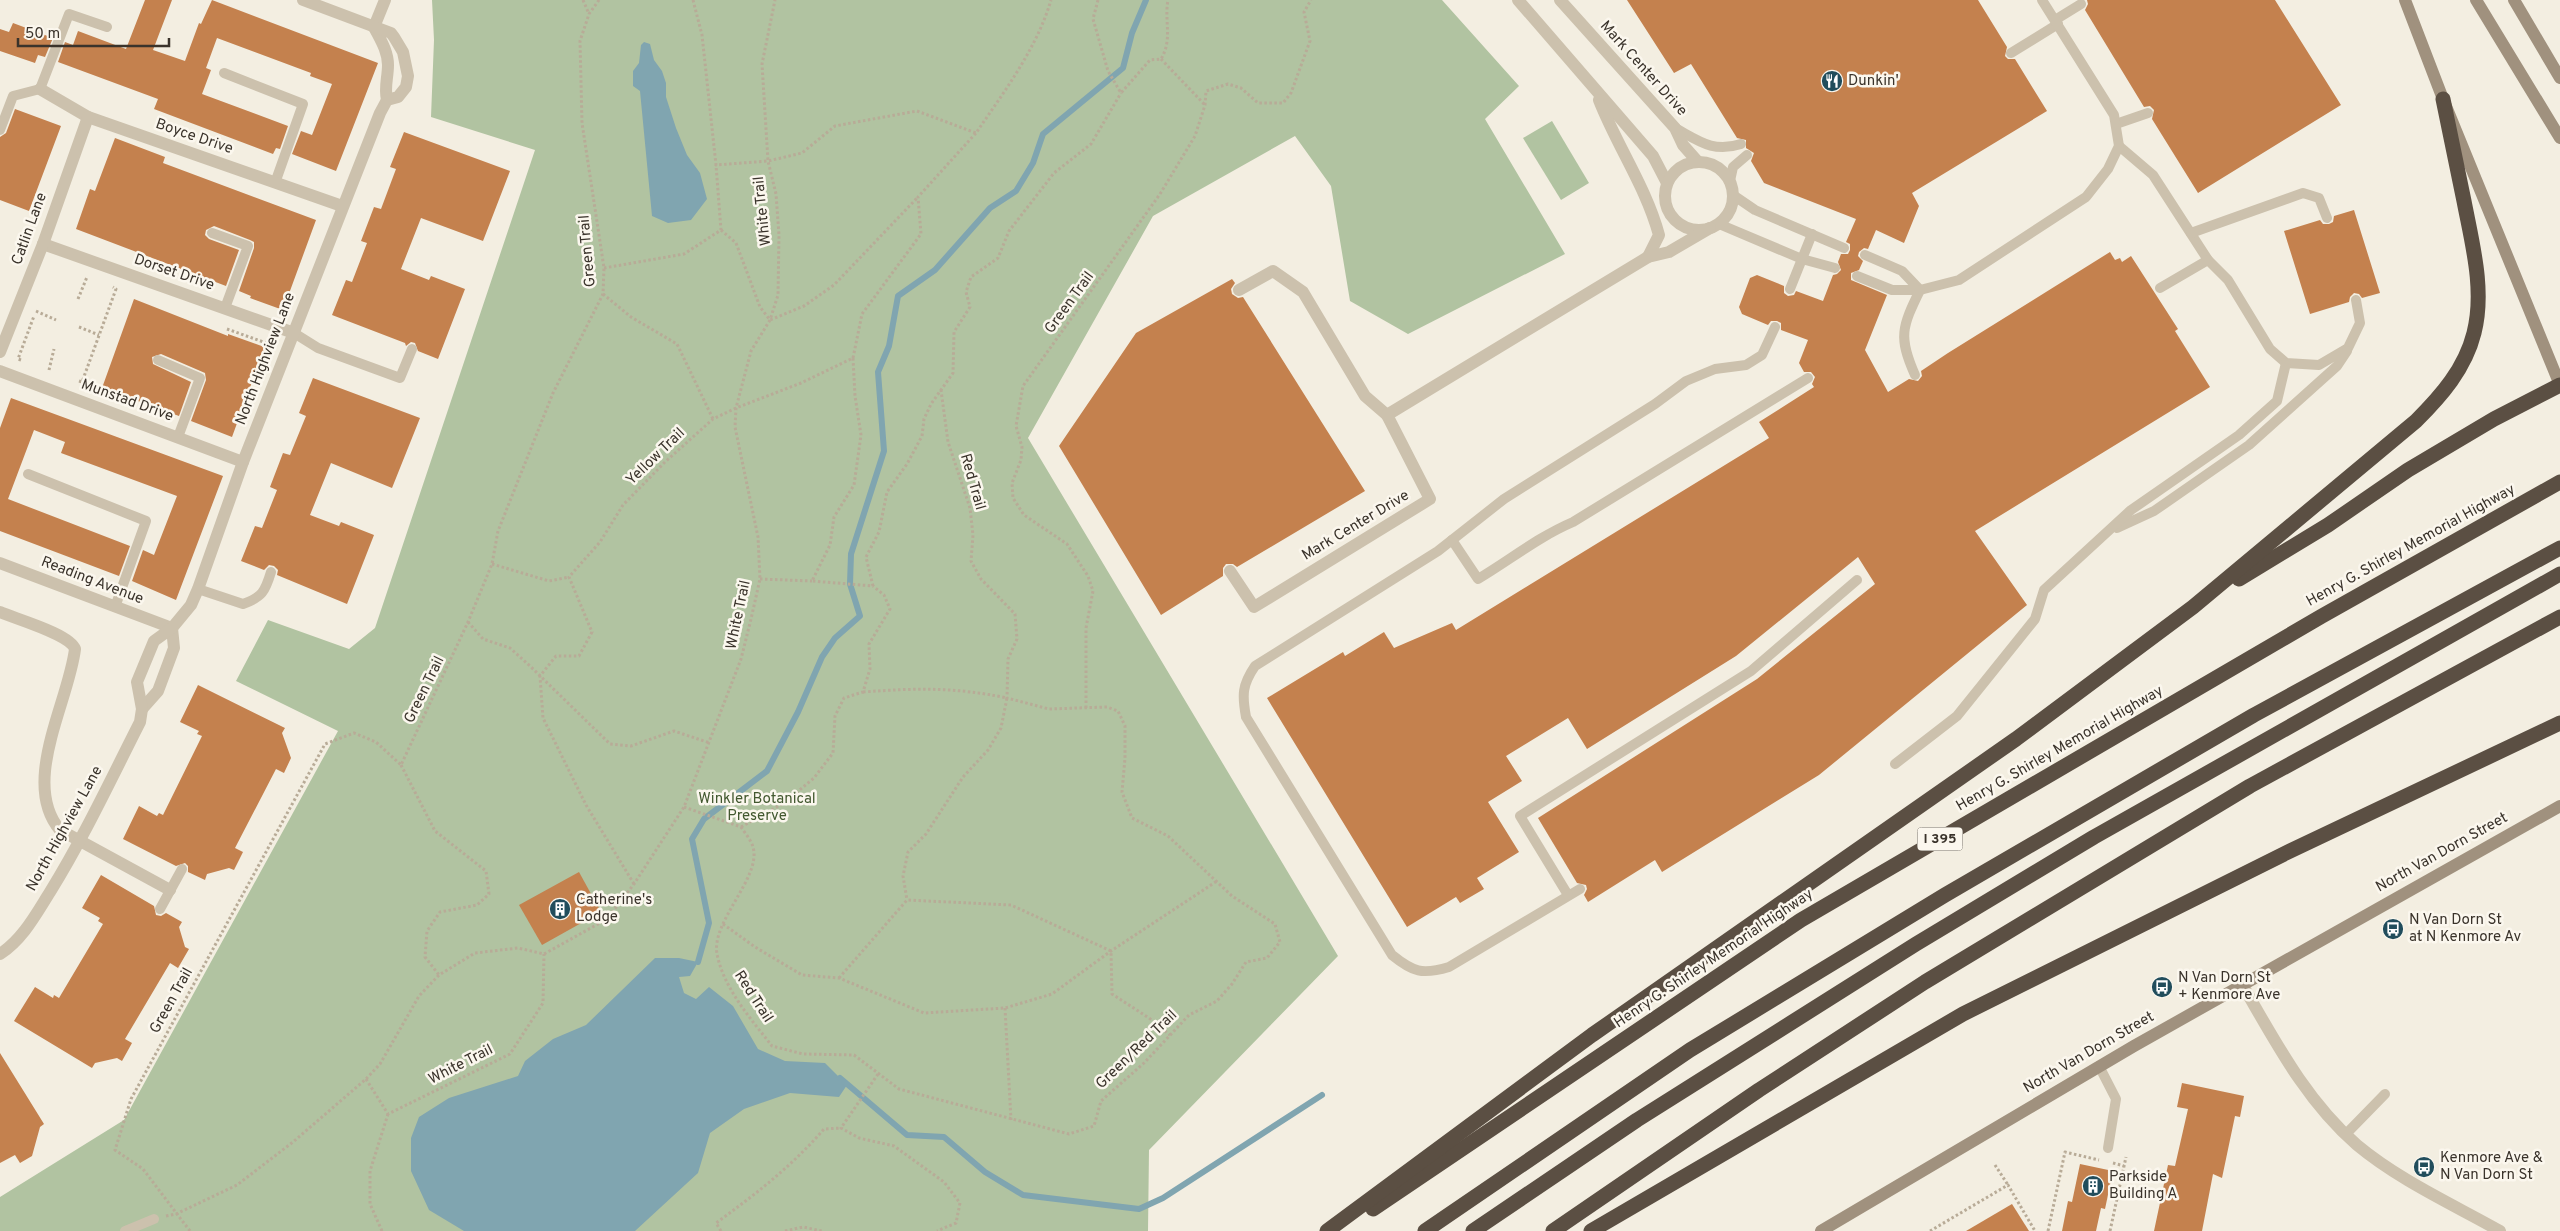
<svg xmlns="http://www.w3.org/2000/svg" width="2560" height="1231" font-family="Overpass,sans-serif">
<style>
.green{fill:#b1c3a1}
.water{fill:#80a5b0}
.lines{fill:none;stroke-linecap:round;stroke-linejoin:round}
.stream{stroke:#80a5b0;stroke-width:6}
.building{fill:#c4814e}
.path{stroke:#b8ab97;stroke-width:3;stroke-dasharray:2.5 2.5;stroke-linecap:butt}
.service{stroke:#ccc1ad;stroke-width:10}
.minor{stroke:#ccc1ad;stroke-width:12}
.tertiary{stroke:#ccc1ad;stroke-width:12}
.secondary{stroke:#a0917e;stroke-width:12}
.motorway{stroke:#5b4f43;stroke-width:15}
.labels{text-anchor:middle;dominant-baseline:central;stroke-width:5;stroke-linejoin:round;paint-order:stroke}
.shield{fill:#fbf7ee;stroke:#746e66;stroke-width:1}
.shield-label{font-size:14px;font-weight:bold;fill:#3a332b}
.street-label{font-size:15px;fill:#3a332b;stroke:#fbf7ee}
.poi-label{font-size:15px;fill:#3a332b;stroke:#fbf7ee;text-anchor:start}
.park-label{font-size:15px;fill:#42582f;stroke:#fbf7ee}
</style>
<rect width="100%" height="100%" fill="#f3eee1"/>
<g class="green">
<path d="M432,0h1010l77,86 -34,33 80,135 -157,80 -58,-33 -19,-115 -36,-50 -142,80 -125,222 310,518 -189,194 -1,81h-1148v-34l124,-77 214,-389 -102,-50 32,-61 81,29 26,-21 160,-478 -104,-33 3,-77z"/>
<path d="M1552,121l37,62 -28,17 -38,-62z"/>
</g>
<g class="water">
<path d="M644,42l6,2 4,16 8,11 4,12v14l10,31 11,27 13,18 7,26 -16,21 -23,3 -16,-7 -12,-125 -7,-5v-15l6,-8 2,-18z"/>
<path d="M655,958h24l19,4 -8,14 -11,1 5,16 12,6 13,-12 24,19 25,43 27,12 40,2 22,22 -8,12 -49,-4 -46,16 -34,24 -12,40 -63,58h-171l-35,-21 -18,-39v-33l8,-21 30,-19 69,-22 7,-15 28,-22 33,-14z"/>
</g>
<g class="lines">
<g class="stream">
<path d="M698,962l11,-39 -17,-84 12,-20 63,-48 31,-59 24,-55 13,-19 25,-22 -10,-32 1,-30 33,-103 -6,-79 11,-26 9,-50 37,-26 55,-62 26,-17 17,-28 10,-29 80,-66 9,-35 14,-33"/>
<path d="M840,1078l67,57 37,2 41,35 38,23 116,14 24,-11 159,-103"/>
</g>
</g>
<g class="building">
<path d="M145,0h27l-19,50 32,11 14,-38 2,1 11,-24 166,63 -42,108 -44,-17 9,-23 11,4 20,-51 -22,-8 1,-3 -94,-35 -11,30 5,2 -9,24 86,32 -8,23 -4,-1 -3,6 -119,-45 4,-10 -100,-37 7,-20 8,3 5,-14 48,18z"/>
<path d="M1627,0h351l29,47 -2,9 3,3h7l32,52 -135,82 7,13 -15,37 -28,-13 -8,19 -4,-1 -5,4 -1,4 5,5 -4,9 -8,3v7l36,15 -22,55 23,42 21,-13 9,2 4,-5 -1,-5 27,-18 162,-101 5,8 5,-2 2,4 9,-6 47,73 -3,2 35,56 -235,144 52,74 -208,170 -157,97 -7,-12 -67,42 -4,-7 3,-6 -1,-4 -9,-2 -39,-65 219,-139 118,-95 -17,-27 -122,99 -149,93 -19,-31 -62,38 16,25 -34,21 31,50 -42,26 7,11 -24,14 -4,-6 -49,30 -140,-229 76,-46 2,4 39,-24 10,16 58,-25 4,7 313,-192 -10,-16 55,-35 -2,-3 3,-7 -4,-5h-7l-5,-9 9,-23 -27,-10v-7l-4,-2h-6l-3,4 -26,-11 -3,-7 11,-29 7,-3 27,11v7l4,3 6,-1 2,-4 27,10 10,-26 4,-1 4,-4 -3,-8 3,-8h7l2,-4v-6l-4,-2 10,-23 -92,-36 -13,-22 3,-8 -8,-5v-8l-9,-2 -46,-74 -17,9z"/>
<path d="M2087,0h188l66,105 -143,88 -46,-74 2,-9 -4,-4 -6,1 -59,-97 3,-6z"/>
<path d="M13,23l40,15 -8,19 -7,-2 -3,8 -35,-12v-22l9,3z"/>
<path d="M15,109l46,17 -32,85 -29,-11v-63l6,-4z"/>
<path d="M404,132l106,39 -27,70 -62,-23 -20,51 28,11 2,-4 34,13 -27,70 -20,-8 -3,-8 -4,-1 -5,4 -1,-3 -73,-28 14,-35 6,2 15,-39 -6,-2 13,-34 7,2 15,-40 -6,-2z"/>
<path d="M115,138l50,19 -2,6 153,57 -33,90 -33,-12 1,-2 -12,-5 15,-43v-6l-4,-2 -36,-14 -8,4 -1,5 4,4 30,11 -13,36 -150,-57 14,-40 5,2z"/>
<path d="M2354,210l26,83 -18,5 -3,-4 -5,-1 -4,4 -1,5 -39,12 -26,-83 36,-11 3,4h6l4,-2 1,-6z"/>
<path d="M1232,279l3,4 -4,6 1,5 6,4 5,-1 122,194 -128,76 -4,-3h-7l-3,4v8l-62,39 -102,-169 77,-113z"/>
<path d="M134,299l94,37v-2l39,14 -9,24 -2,-1 -24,66 -41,-16 15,-41 -1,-7 -44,-19 -9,3 1,7 38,18 -12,34 -77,-28z"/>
<path d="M313,378l107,40 -28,70 -61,-25 -21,52 29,11 2,-4 33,13 -27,69 -70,-29 1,-5 -4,-4 -5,-1 -5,5 -23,-9 14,-35 7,2 15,-38 -7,-3 13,-34 7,2 16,-39 -7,-3z"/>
<path d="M11,398l212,78 -47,124 -44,-19 11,-31 11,5 23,-59 -116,-43 4,-11 -31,-12 -26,69 122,47 -11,30 -119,-45v-103z"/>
<path d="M198,685l87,43 -3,5 9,25 -7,15 -8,-4 -41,79 8,4 -9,18 -5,-2 -22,6 -2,6 -17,-8v-6l-3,-3 -9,3 -53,-27 16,-33 18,10 2,-3 4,2 39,-79 -5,-2 2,-3 -19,-9z"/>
<path d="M579,872l22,40 -59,33 -23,-40z"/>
<path d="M101,875l53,31 2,9 5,1 5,-3 16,9 -3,5 6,20 4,2 -11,19 -8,-5 -45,76 7,4 -10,18 -5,-3 -22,5 -3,5 -78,-47 21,-34 18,11 1,-3 5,3 44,-74 -5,-3 2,-3 -18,-10z"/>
<path d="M0,1053l44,71 -4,3 -8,29 -12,7 -5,-8 -15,8z"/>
<path d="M2182,1083l62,13 -4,21 -5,-1 -13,62 -9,-4 -11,57h-48l14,-66 7,1 13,-57 -11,-2z"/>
<path d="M2080,1164l33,7 -8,38 -4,-1 -5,23h-34l6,-30 4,1z"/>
<path d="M2012,1204l17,27h-63z"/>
</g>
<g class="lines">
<g class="path">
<path d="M583,0l6,14"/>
<path d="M693,0l9,35 14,130 52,-4 34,-8 33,-27 82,-15 59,22c28,-41 61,-85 75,-133"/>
<path d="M1098,0l-5,19 15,52 13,22 29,-33 11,-1c12,-20 3,-38 7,-59"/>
<path d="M1161,59l44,46"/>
<path d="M721,230l15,13 24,64 10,13 34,-14 30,-21 84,-88"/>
<path d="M604,268l80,-14 37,-24 -5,-65"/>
<path d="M603,294l28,23 46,27 36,75"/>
<path d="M78,299l9,-22"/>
<path d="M36,311l20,9"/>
<path d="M79,327l20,8"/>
<path d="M227,329l42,15 -6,17"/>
<path d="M853,358l9,-44 59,-80 -3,-37 58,-64"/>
<path d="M21,360l-3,-1 16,-43"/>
<path d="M49,370l5,-21"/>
<path d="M79,381l3,1 34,-93 -3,-2"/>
<path d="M492,564l57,17 20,-4"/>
<path d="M760,579l52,2"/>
<path d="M873,586l-7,-29 13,-25 8,-40 20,-28 15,-28 2,-17 7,-15 22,-31 1,-41 16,-25 -4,-15 5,-15 27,-19 11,-27 45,-58 37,-29 30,-51"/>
<path d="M468,622l15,17 27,9 20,18 80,78 21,2 43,-15 36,12"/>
<path d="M863,692c54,-4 91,-5 144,6l-6,30 -13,22 -25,27 -37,57 -18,18 -5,24 4,24"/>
<path d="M1086,708v-80l7,-37 -5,-15 -21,-32 -43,-29 -11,-17 -1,-15 9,-23 1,-13 -6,-21 7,-40 137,-192 35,-58 10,-31 1,-14 22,-7 13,4 17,15h25l8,-10 19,-52 -6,-29 7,-12"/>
<path d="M401,765l34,66 51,40 3,23 -12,11 -37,7 -13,19 -2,26 14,18"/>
<path d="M684,807l57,20"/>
<path d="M741,827c4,6 10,13 12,20 9,30 -42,74 -36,107 7,35 34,65 55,92l31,8 51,1 45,34 170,45 25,-8 7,-25 43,-38 45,-48 28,-14 15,-17 14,-22 21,-4 13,-16 -5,-18 -43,-28 -64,-60 -36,-18 -10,-26 3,-34v-32l-7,-15 -11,-4 -58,2 -42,-11 1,-39 9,-20 -2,-25 -34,-35 -10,-18 2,-26 -3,-27 -22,-66 -7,-52"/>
<path d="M741,827l43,-24 30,-25 19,-25 2,-37 9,-18 19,-6 7,-23 -1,-25 21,-35 -6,-14 -11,-9"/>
<path d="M634,884l-48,-79 -43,-87 -3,-42 16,-20h23l13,-24 -23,-55 31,-35 23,-37 42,-43 48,-43 23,-11 65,-25 52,-25 2,38 6,39 -7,50 -20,32 -4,28 -18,36 61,5"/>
<path d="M723,924l32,23 47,28 37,3 85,35 81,-5 47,-14 59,-43 106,-70"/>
<path d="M839,978l68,-78 104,5 100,46 1,43 37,24 21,17"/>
<path d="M1005,1008l6,112"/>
<path d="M878,1074l-37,54 18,10 35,8 50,36 16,21 -4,20 -19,8"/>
<path d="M366,1079l22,35 122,-60 33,-51 1,-49"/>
<path d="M2113,1163l11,3"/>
<path d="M1995,1165l13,20"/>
<path d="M166,1216l10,-2 61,-29 56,-43 73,-63 14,-15 39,-68 20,-21 36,-22 43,-5 26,6 63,-35 27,-35 50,-77 57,-148 10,-40 9,-40 -2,-42 -23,-110 1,-19 15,-57 19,-31 8,-25 1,-60 -3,-41 -8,-33 -6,-97 13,-64"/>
<path d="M190,1231l-47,-62 -28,-19 16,-51 194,-355 29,-11 22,9 25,23 67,-143 24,-58 6,-33 55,-138 50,-99 1,-26 -22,-145 -2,-82 9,-27 10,-14"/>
<path d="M382,1231l-12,-27v-33l18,-57"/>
<path d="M721,1231l-5,-8c40,-29 76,-57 108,-94l17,-1"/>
<path d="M785,1231l18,-4 19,4"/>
<path d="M1930,1231l78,-46 27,46"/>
<path d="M2048,1231l17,-79 34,8"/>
<path d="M2110,1231l16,-74"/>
</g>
<g class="service">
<path d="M2055,20l26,-16"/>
<path d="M2011,53l47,-29"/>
<path d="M224,73l79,31 -28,79"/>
<path d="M2116,124l32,-11"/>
<path d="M1675,128c24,13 38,25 66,16"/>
<path d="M0,130l13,-34 27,-7 29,-75 38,13"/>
<path d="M2119,146l34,29 55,85 20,20 42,69 16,14 33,2 29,-17 12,-25 -4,-23"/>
<path d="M1730,181l3,-14 14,-12"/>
<path d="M1733,195l22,15 89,38"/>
<path d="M1719,224l83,35 33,9"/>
<path d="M212,233l36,13 -23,62"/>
<path d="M2191,233l112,-40 16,5 8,20"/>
<path d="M1865,255l37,16 18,19"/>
<path d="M1857,276l35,14h28l39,-10 127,-83 22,-28 11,-23 -5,-31 -72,-115"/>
<path d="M2160,288l48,-28"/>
<path d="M1790,289l22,-55"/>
<path d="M294,333l24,15 82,30 12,-29"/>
<path d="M158,360l42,18 -22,59"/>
<path d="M1915,375c-17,-38 -13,-48 5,-85"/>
<path d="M28,474l118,47 -31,86"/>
<path d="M2117,528l37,-17 95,-66 88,-79 10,-15"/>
<path d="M1452,540l26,39c32,-19 60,-42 95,-57l235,-144"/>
<path d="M198,589l45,15c19,-7 22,-12 28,-32"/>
<path d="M1895,764l62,-48 78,-97 9,-29 87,-80 108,-75 38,-34 9,-38"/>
<path d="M1580,889l-131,78c-27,8 -36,5 -57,-12l-146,-238c-4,-22 -4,-32 9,-51l183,-115 66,-52 151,-95 31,-23 29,-12 31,-4 16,-10 13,-28"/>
<path d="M1568,895l-48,-79 231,-145 106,-91"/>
<path d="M160,909l22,-40"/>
<path d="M2099,1066l17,33 -8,49"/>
<path d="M2346,1134l39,-40"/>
<path d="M125,1231l29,-12"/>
</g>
<g class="minor">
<path d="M1518,0l135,156 14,27"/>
<path d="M1560,0l115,128 8,17 15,17"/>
<path d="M374,27c6,12 14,24 14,38 0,13 -4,22 -1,35"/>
<path d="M374,27l11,-27"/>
<path d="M40,89l48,28 254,89"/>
<path d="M1599,100c18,46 47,87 60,135l-11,22"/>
<circle cx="1699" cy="196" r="34"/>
<path d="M43,244l251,89"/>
<path d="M1239,290l34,-19 30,21 62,104 22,19"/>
<path d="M0,352l43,-108 45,-127"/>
<path d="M0,371l243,91"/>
<path d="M0,563l172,65"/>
<path d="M1230,571l24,36 176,-108 -43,-84 261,-158 21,-5 41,-24"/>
<path d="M0,612c16,7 70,22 75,37 -6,52 -55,134 -15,181l110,60"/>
<path d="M142,709l16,-18 16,-43 -2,-20"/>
<path d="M0,954c23,-15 36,-40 50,-62 34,-55 61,-113 90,-170l2,-13 -5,-27 17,-41 18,-13 19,-23 7,-16 45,-127 137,-349 7,-13 11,-3 8,-10 2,-11 -5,-24 -9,-15 -3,-4 -88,-33"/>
</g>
<path class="tertiary" d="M2242,984c33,57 64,117 115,161 42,35 95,59 143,86"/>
<g class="secondary">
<path d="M2405,0l38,99 117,286"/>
<path d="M2476,0l84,138"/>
<path d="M2514,0l46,78"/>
<path d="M1821,1231l313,-185 426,-240"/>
</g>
<g class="motorway">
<path d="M2239,579l89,-54 80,-55 86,-51 66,-34"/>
<path d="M1373,1209l428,-289 521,-304 238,-134"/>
<path d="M1327,1231l265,-196 424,-296 177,-132 223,-186c25,-25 49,-52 58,-88 11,-43 -2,-90 -10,-132 -7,-34 -14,-68 -21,-102"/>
<path d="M1425,1231l265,-181 255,-155 309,-180 306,-167"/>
<path d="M1473,1231l164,-111 279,-176 178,-107 466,-263"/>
<path d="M1553,1231l206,-141 166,-108 325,-196 310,-169"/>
<path d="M1591,1231l372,-217 327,-163 270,-128"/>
</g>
</g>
<defs>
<g id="restaurant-disc" transform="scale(1.125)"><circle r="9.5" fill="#214d5c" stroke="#fbf7ee"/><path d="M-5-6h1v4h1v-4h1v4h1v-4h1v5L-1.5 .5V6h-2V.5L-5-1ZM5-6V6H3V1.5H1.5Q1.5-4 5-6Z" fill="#fff"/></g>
<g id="building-disc" transform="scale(1.125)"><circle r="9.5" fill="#214d5c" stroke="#fbf7ee"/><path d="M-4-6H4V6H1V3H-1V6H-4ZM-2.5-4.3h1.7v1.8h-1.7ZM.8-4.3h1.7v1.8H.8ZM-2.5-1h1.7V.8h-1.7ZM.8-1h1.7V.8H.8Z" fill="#fff"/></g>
<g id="bus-disc" transform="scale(1.125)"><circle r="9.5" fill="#214d5c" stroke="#fbf7ee"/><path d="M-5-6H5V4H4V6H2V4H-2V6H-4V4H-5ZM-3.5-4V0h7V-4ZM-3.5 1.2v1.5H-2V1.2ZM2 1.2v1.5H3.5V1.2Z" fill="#fff"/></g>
</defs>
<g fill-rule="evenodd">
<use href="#restaurant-disc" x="1832" y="81"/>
<use href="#building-disc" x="560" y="909"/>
<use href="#bus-disc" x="2393" y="929"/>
<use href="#bus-disc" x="2162" y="987"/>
<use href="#bus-disc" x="2424" y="1167"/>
<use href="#building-disc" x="2093" y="1186"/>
</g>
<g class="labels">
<rect class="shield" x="1917.5" y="827.5" width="45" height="23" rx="4"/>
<g class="shield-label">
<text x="1940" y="839">I 395</text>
</g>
<g class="street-label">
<text transform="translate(1643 69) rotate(48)">Mark Center Drive</text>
<text transform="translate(194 137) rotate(19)">Boyce Drive</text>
<text transform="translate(763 211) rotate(-96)">White Trail</text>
<text transform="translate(30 229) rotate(-70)">Catlin Lane</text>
<text transform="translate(588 251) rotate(-95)">Green Trail</text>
<text transform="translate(174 273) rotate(19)">Dorset Drive</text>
<text transform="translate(1070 303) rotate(-54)">Green Trail</text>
<text transform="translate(266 359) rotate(-69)">North Highview Lane</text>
<text transform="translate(127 401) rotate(20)">Munstad Drive</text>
<text transform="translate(656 457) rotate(-44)">Yellow Trail</text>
<text transform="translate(972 482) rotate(74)">Red Trail</text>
<text transform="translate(1356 526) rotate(-31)">Mark Center Drive</text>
<text transform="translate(2411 546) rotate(-29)">Henry G. Shirley Memorial Highway</text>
<text transform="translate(92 581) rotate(21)">Reading Avenue</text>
<text transform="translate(739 615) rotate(-78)">White Trail</text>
<text transform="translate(425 690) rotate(-64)">Green Trail</text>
<text transform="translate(2060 749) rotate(-30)">Henry G. Shirley Memorial Highway</text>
<text transform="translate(65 829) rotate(-61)">North Highview Lane</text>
<text transform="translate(2442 853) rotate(-29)">North Van Dorn Street</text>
<text transform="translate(1714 959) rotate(-34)">Henry G. Shirley Memorial Highway</text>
<text transform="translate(753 997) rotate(57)">Red Trail</text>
<text transform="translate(172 1001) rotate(-61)">Green Trail</text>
<text transform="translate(1137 1050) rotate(-44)">Green/Red Trail</text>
<text transform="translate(2089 1053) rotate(-30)">North Van Dorn Street</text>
<text transform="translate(461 1065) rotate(-27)">White Trail</text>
</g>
<g class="poi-label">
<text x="1848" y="81">Dunkin'</text>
<text x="576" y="900">Catherine's<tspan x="576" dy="17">Lodge</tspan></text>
<text x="2409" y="920">N Van Dorn St<tspan x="2409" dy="17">at N Kenmore Av</tspan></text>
<text x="2178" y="978">N Van Dorn St<tspan x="2178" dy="17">+ Kenmore Ave</tspan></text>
<text x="2440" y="1158">Kenmore Ave &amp;<tspan x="2440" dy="17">N Van Dorn St</tspan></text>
<text x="2109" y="1177">Parkside<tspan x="2109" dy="17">Building A</tspan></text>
</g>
<g class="park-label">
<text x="757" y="799">Winkler Botanical<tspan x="757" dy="17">Preserve</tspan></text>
</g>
</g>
<path d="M18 38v8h151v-8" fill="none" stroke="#3a332b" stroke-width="2.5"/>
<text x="25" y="38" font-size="15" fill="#3a332b" stroke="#fbf7ee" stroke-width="4" paint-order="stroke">50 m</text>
</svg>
